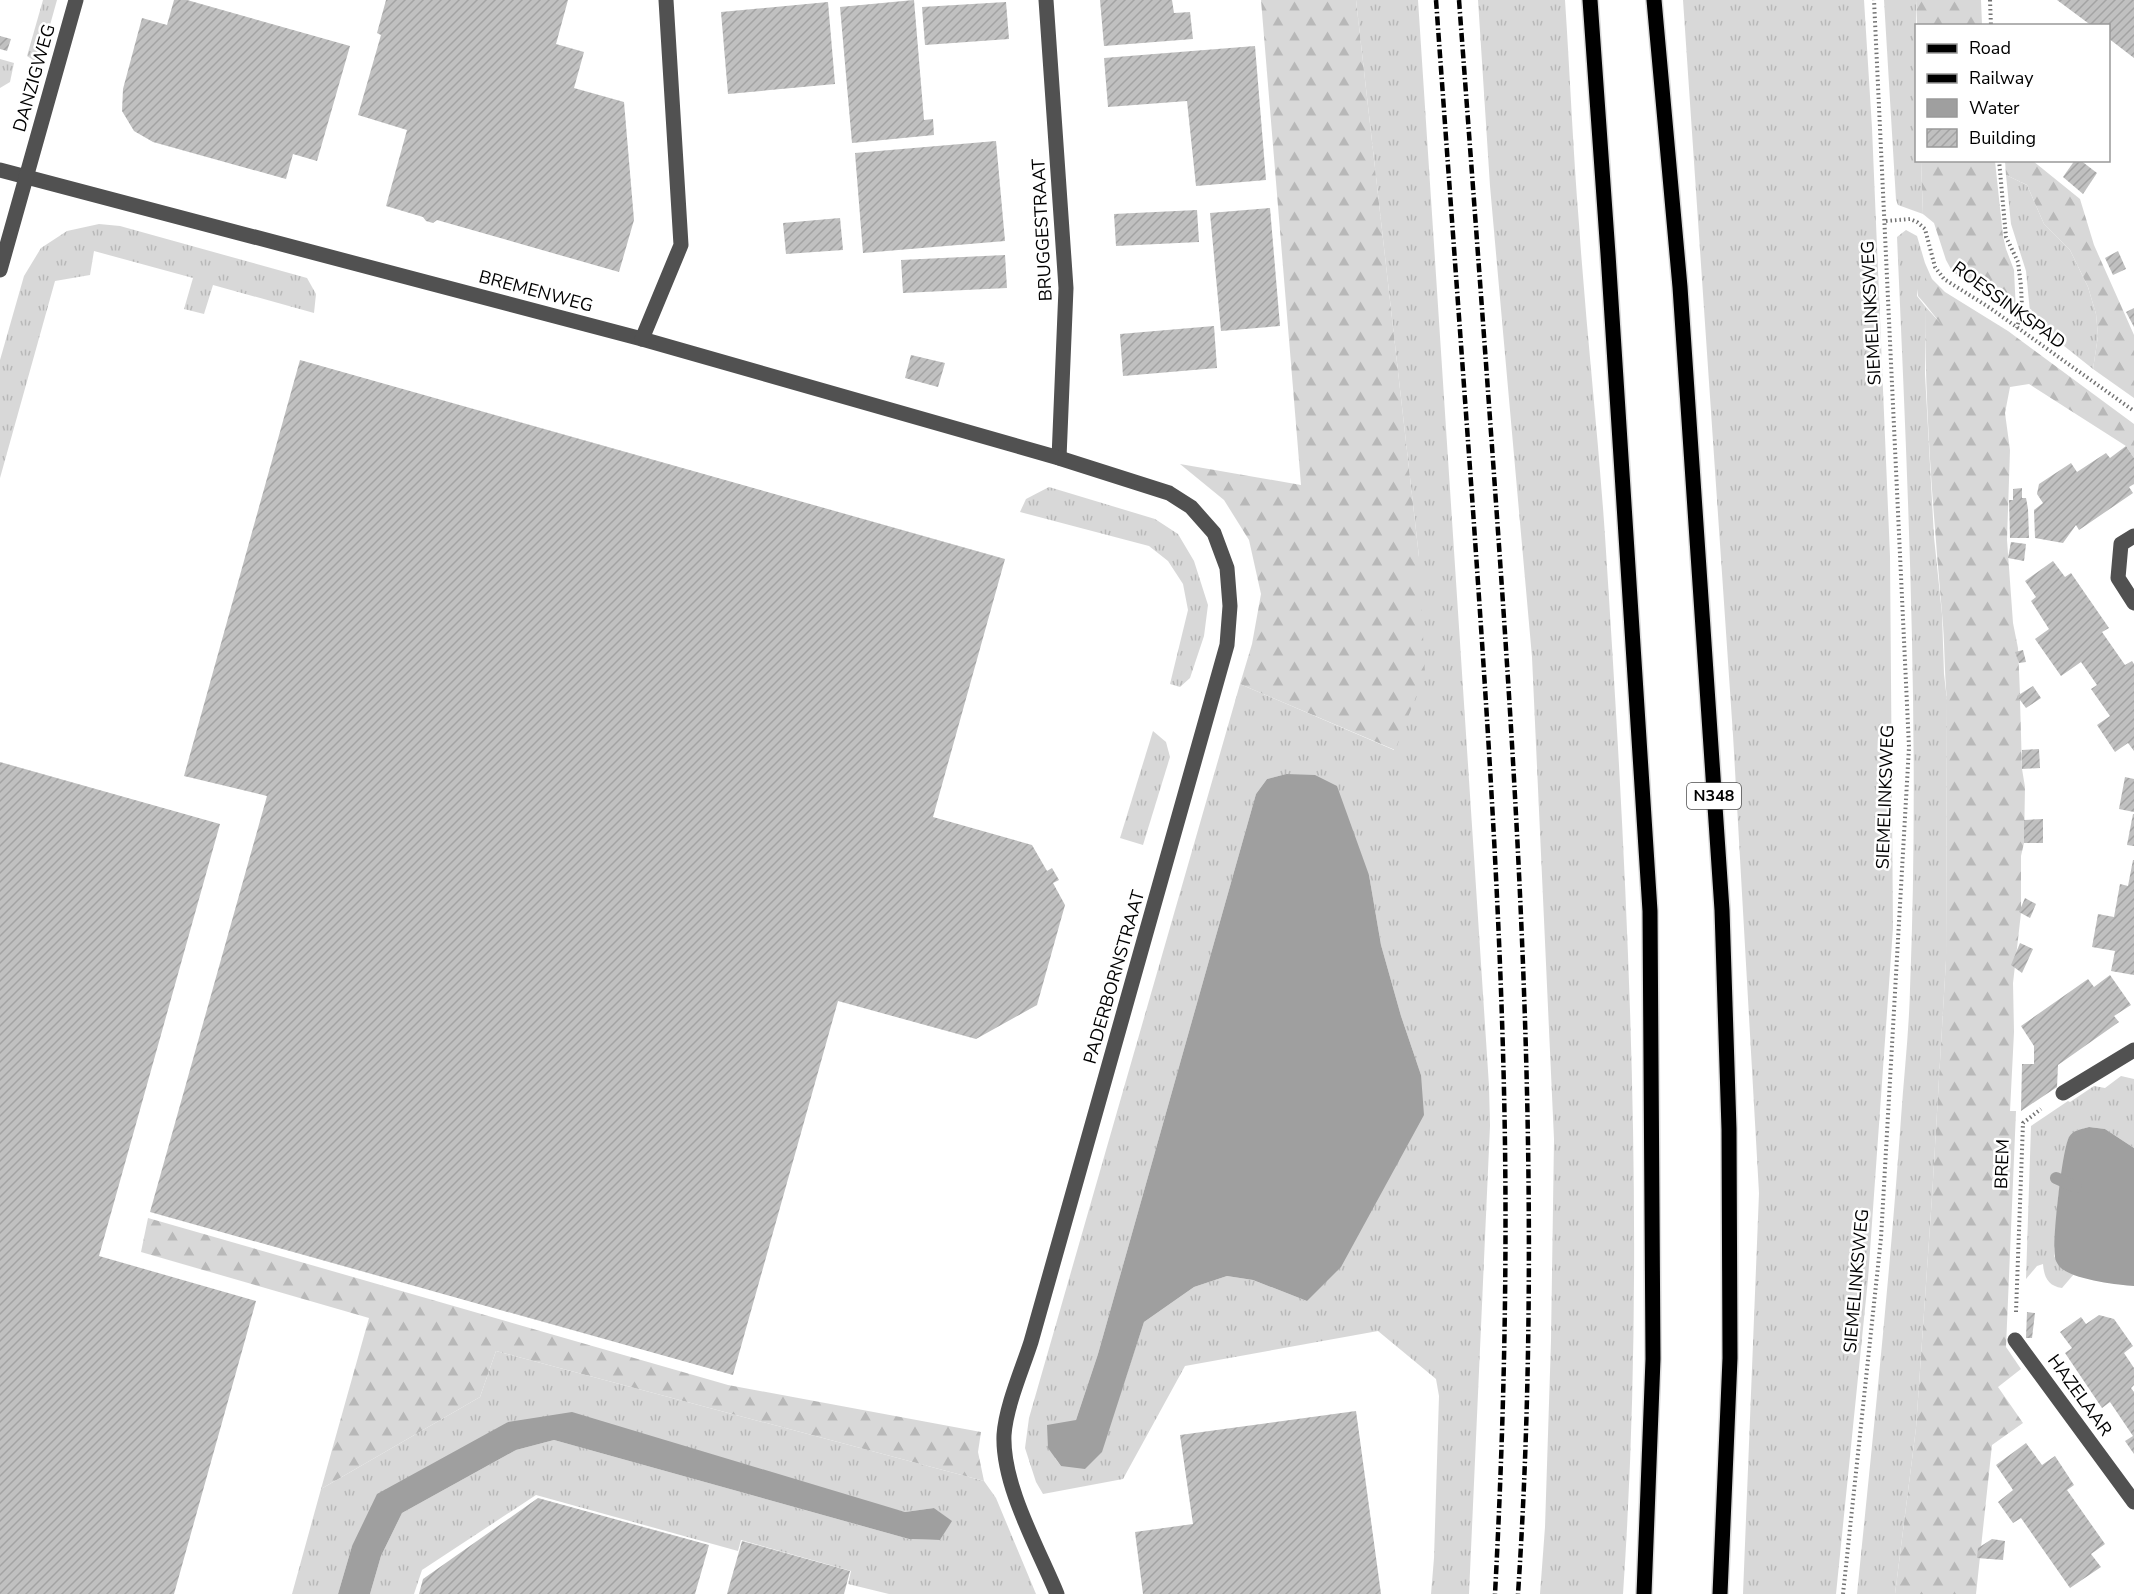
<svg xmlns="http://www.w3.org/2000/svg" width="2134" height="1594" font-family="'Nunito Sans',sans-serif">
<style>
.grass{fill:url(#grass-tufts);fill-rule:evenodd}
.forest{fill:url(#forest-firs)}
.water{fill:#9f9f9f}
.lines{fill:none;stroke-linecap:round;stroke-linejoin:round}
.stream{stroke:#9f9f9f;stroke-width:12}
.building{fill:url(#building-hatch)}
.major-casing{stroke:#dbdbdb;stroke-width:18}
.path{stroke:#737373;stroke-width:4;stroke-dasharray:1.5 3;stroke-linecap:butt}
.minor{stroke:#515151;stroke-width:15}
.major{stroke:#000;stroke-width:15}
.rail{stroke:#000;stroke-width:4.5;stroke-dasharray:9 3 1.5 3;stroke-linecap:butt}
.labels{text-anchor:middle;dominant-baseline:central;stroke-width:5;stroke-linejoin:round;paint-order:stroke}
.shield{fill:#fff;stroke:#4c4c4c;stroke-width:1.5}
.shield-label{font-size:16px;font-weight:bold;fill:#000}
.street-label{font-size:18px;fill:#000;stroke:#fff}
</style>
<defs>
<pattern id="grass-tufts" width="24" height="20" patternUnits="userSpaceOnUse" patternTransform="scale(1.5)"><rect width="24" height="20" fill="#d8d8d8"/><path d="M3 7l-1-3M5 7V3M7 7l1-3M15 17l-1-3M17 17v-4M19 17l1-3" fill="none" stroke="#b8b8b8"/></pattern>
<pattern id="forest-firs" width="22" height="20" patternUnits="userSpaceOnUse" patternTransform="scale(1.5)"><rect width="22" height="20" fill="#d8d8d8"/><path d="M5 1l3.5 6h-7zM16 11l3.5 6h-7z" fill="#b8b8b8"/></pattern>
<pattern id="building-hatch" width="6" height="6" patternUnits="userSpaceOnUse" patternTransform="scale(1.5)"><rect width="6" height="6" fill="#c0c0c0"/><path d="M-1 1l2-2M0 6l6-6M5 7l2-2" fill="none" stroke="#a3a3a3"/></pattern>
</defs>
<rect width="100%" height="100%" fill="#fff"/>
<g class="grass">
<path d="M43,0h14l-18,64 -12,-8z"/>
<path d="M1356,0h62l71,1086 1,40 -21,468h-38l3,-36 5,-162 -3,-17 -58,-48 -193,35 -62,113 -80,15 -7,-12 -11,-34 4,-30 211,-734 154,66 25,-193zM1286,774l83,101 12,70 20,71 20,59 -114,226 -54,-21 -26,-4 -33,11 -50,35 -43,130 -40,14 -6,-8 21,-38 22,-66 158,-560 11,-15z"/>
<path d="M1478,0h87c5,75 8,150 14,224 7,104 19,208 26,312 23,352 42,706 18,1058h-83l5,-67 6,-186 3,-202 -22,-482 -42,-471z"/>
<path d="M1683,0h181l8,128 18,428 3,372 -25,351 -32,315h-93l16,-401 -26,-458z"/>
<path d="M1884,0h32v160l5,1 2,53 -25,-9 -2,-5z"/>
<path d="M0,59l14,4 -4,19 -10,6z"/>
<path d="M2006,175l21,10 17,39 26,26 18,37 8,27 2,22 -5,33 -49,-39 -14,-18 -4,-41 -15,-47z"/>
<path d="M99,224l21,2 187,52 9,16 -2,19 -101,-28 -9,29 -20,-5 9,-31 -99,-27 -4,24 -35,6 -55,197v-118l24,-84 17,-28 26,-17z"/>
<path d="M1906,230l11,6 8,27v41l-7,-8 -1,-7v7l8,10v68l9,163 8,77 2,60 3,26 -1,260 -14,237 -16,231 -21,166h-38c16,-159 33,-317 44,-476 3,-43 8,-86 9,-129 10,-251 -2,-502 -13,-752z"/>
<path d="M1049,487l106,32 23,15 16,27 14,44 -4,31 -14,42 -10,9 -10,-3 18,-74 -5,-26 -15,-23 -19,-15 -129,-34 6,-13z"/>
<path d="M1153,731l13,11 4,15 -27,88 -23,-7z"/>
<path d="M2121,1076l13,3v69l-29,-19 -16,-2 -13,4 -8,8 -10,59 -4,58 9,14 11,4 -12,14c-14,-2 -18,-11 -19,-24l-6,2 -11,13 5,-153 37,-25 2,1 24,-16 11,2z"/>
<path d="M496,1351l488,130 12,17 40,96h-147l-41,-10 3,-13 -110,-31 -3,11 -202,-56 -114,75 -8,24h-44l11,-38 21,-43 114,-63 38,-10 355,99 31,1 11,-19 -17,-13 -29,4 -397,-90 -156,124 -14,48h-46l29,-105 159,-92z"/>
</g>
<g class="forest">
<path d="M1261,0h95l63,557 6,117 -30,76 -155,-66 12,-40 9,-50 -12,-54 -25,-40 -44,-36 121,21z"/>
<path d="M1916,0h65l1,25h-65z"/>
<path d="M1921,161h74l8,75 3,13 8,21 2,42 -40,-24 -24,-17 -6,-11 -12,-37 -11,-9z"/>
<path d="M2005,161h28l47,38 14,46 40,90v63l-41,-29 5,-33 -2,-22 -8,-27 -18,-37 -26,-26 -17,-39 -21,-10z"/>
<path d="M1925,263l7,16 13,13 63,39 126,93v34l-8,-12 -97,-62 -19,3 -5,26 5,37 -3,90 6,83 5,25 2,46 -2,2 2,4 2,69 3,18 -1,56 -3,13v57l-8,70 1,49 -4,79h6l-10,236 15,22 -23,18 25,36 -31,22 -16,149h-81l21,-166 16,-231 14,-237 1,-260c-3,-29 -2,-58 -5,-87 -9,-102 -17,-204 -17,-307l16,18 -16,-20z"/>
<path d="M148,1218l580,167 253,47 -3,20 6,29 -488,-130 -16,46 -159,92 48,-171 -228,-66z"/>
</g>
<g class="water">
<path d="M1286,774l29,1 22,11 32,89 12,70 20,71 20,59 3,40 -83,152 -34,34 -54,-21 -26,-4 -33,11 -50,35 -42,130 -17,17 -24,-3 -13,-18 -1,-23 29,-5 22,-66 158,-560 11,-15z"/>
<path d="M2089,1127l16,2 29,19v138c-17,-1 -65,-7 -75,-20 -2,-3 -4,-6 -4,-9 -3,-14 7,-107 14,-120 4,-7 13,-8 20,-10z"/>
<path d="M572,1412l333,100 29,-4 18,13 -12,19 -31,-1 -355,-99 -38,10 -114,63 -21,43 -11,38h-32l14,-48 25,-52 131,-72z"/>
</g>
<g class="lines">
<path class="stream" d="M2056,1178l20,9"/>
</g>
<g class="building">
<path d="M174,0h13l163,46 -33,115 -24,-7 -7,25 -133,-37 -19,-11 -12,-20 1,-22 19,-71 25,7z"/>
<path d="M386,0h182l-12,44 28,8 -10,36 50,14 10,118 -15,52 -182,-52 -4,3 -7,-2 -3,-4 -37,-11 21,-76 -49,-15 23,-80 -4,-2z"/>
<path d="M914,0l10,120 9,-1 1,16 -82,8 -12,-136z"/>
<path d="M1100,0h72l2,13 16,-1 3,27 -89,7z"/>
<path d="M2057,0h77v58l-26,-20v-12h-16z"/>
<path d="M828,2l7,82 -107,10 -7,-82z"/>
<path d="M1006,2l3,37 -84,6 -3,-38z"/>
<path d="M0,36l11,3 -4,12 -7,-2z"/>
<path d="M1255,46l11,134 -70,6 -9,-85 -79,6 -4,-49z"/>
<path d="M996,141l9,100 -142,12 -8,-100z"/>
<path d="M2075,160h5l17,13 -14,21 -20,-17z"/>
<path d="M1270,208l10,118 -59,5 -11,-118z"/>
<path d="M1197,210l2,32 -83,4 -2,-32z"/>
<path d="M840,218l3,32 -57,4 -3,-31z"/>
<path d="M2118,251l8,18 -13,6 -8,-17z"/>
<path d="M1005,255l2,33 -104,5 -2,-33z"/>
<path d="M2134,308v19l-8,-15z"/>
<path d="M1214,326l3,42 -94,8 -3,-42z"/>
<path d="M911,355l34,8 -7,24 -33,-9z"/>
<path d="M300,360l705,199 -72,258 99,28 15,26 5,-3 7,12 -6,3 12,22 -28,100 -61,34 -138,-38 -105,374 -583,-163 117,-416 -83,-20z"/>
<path d="M2126,446l8,12v26l-5,3 4,6 -54,37 -3,-5 -13,18 -28,-5 -1,-28 9,-7 -6,-9 2,-10 32,-21 6,9 29,-19 4,5z"/>
<path d="M2022,488v10h4l2,11 1,29h-19l-1,-38h4v-11z"/>
<path d="M2011,542l15,2 -2,17 -16,-3z"/>
<path d="M2053,561l12,16 6,-4 38,55 -7,4 23,33 7,-4 2,3v87l-6,-8 -13,9 -18,-27 13,-9 -19,-27 6,-4 -16,-23 -20,14 -26,-37 14,-10 -18,-28 5,-4 -11,-16z"/>
<path d="M2023,650l3,12 -7,1 -4,-11z"/>
<path d="M2033,686l8,12 -15,10 -9,-12z"/>
<path d="M2039,749l1,19 -18,1v-19z"/>
<path d="M0,762l220,62 -121,432 157,45 -82,293h-174z"/>
<path d="M2125,777l9,2v33l-15,-3z"/>
<path d="M2133,814h1v32l-7,-1z"/>
<path d="M2043,819v24h-19v-23z"/>
<path d="M2133,860h1v115l-23,-4 4,-20 -23,-4 6,-33 16,3 6,-33 8,2z"/>
<path d="M2025,898l11,6 -6,14 -11,-6z"/>
<path d="M2020,943l13,6 -11,24 -11,-8z"/>
<path d="M2110,975l21,30 -17,11 5,6 -61,43 -1,22 -36,24 1,-47h12v-18l-13,-20 67,-47 6,8z"/>
<path d="M2027,1312l8,1 -3,25h-6z"/>
<path d="M2099,1315l15,4 19,27 -9,7 10,15v17l-3,3 3,4v62l-9,-13 8,-5 -23,-34 -8,6 -37,-55 7,-5 -12,-16 21,-15 5,7z"/>
<path d="M1356,1411l25,183h-238l-8,-62 58,-8 -13,-89z"/>
<path d="M2026,1443l16,22 13,-9 19,29 -7,5 38,54 -14,10 10,13 -31,21 -49,-70 -8,5 -15,-21 15,-12 -17,-25z"/>
<path d="M538,1498l171,47 -14,49h-276l4,-15z"/>
<path d="M1992,1539l13,2 -2,19 -26,-2 1,-10z"/>
<path d="M742,1541l108,30 -6,23h-117z"/>
</g>
<g class="lines">
<g class="major-casing">
<g id="major">
<path d="M1590,0l18,254 42,657 3,448 -9,235"/>
<path d="M1654,0l26,287 42,623 7,219 1,229 -10,236"/>
</g>
</g>
<g class="path">
<path d="M1990,0l1,26"/>
<path d="M1999,160l7,77 12,25 3,24 1,22 -5,20"/>
<path d="M1886,221l24,-2 7,3 8,7 10,38 9,12 46,29 144,103"/>
<path d="M2016,1312l7,-189 18,-14"/>
<path d="M1843,1594l38,-356 28,-491 -35,-747"/>
</g>
<g class="minor">
<path d="M1046,0l20,288 -7,170"/>
<path d="M0,170l642,169 417,119 110,35 22,14 23,26 13,35 3,38 -3,39 -196,697c-9,28 -25,64 -27,93 -2,50 34,113 53,159"/>
<path d="M0,270l76,-270"/>
<path d="M642,339l39,-94 -15,-245"/>
<path d="M2134,536l-13,8 -3,34 16,25"/>
<path d="M2063,1093l71,-43"/>
<path d="M2015,1340l119,162"/>
</g>
<use href="#major" class="major"/>
<g class="rail">
<path d="M1436,0c12,165 24,331 36,496 15,216 30,432 33,649 2,150 -2,299 -10,449"/>
<path d="M1459,0c14,187 28,373 41,560 24,344 41,689 18,1034"/>
</g>
</g>
<g class="labels">
<rect class="shield" x="1687" y="783" width="54" height="26" rx="4.5"/>
<g class="shield-label">
<text x="1714" y="796">N348</text>
</g>
<g class="street-label">
<text transform="translate(34 78) rotate(-74)">DANZIGWEG</text>
<text transform="translate(1042 230) rotate(-93)">BRUGGESTRAAT</text>
<text transform="translate(536 291) rotate(15)">BREMENWEG</text>
<text transform="translate(2009 305) rotate(36)">ROESSINKSPAD</text>
<text transform="translate(1871 313) rotate(-93)">SIEMELINKSWEG</text>
<text transform="translate(1885 797) rotate(-88)">SIEMELINKSWEG</text>
<text transform="translate(1114 977) rotate(-74)">PADERBORNSTRAAT</text>
<text transform="translate(2002 1164) rotate(-88)">BREM</text>
<text transform="translate(1856 1281) rotate(-85)">SIEMELINKSWEG</text>
<text transform="translate(2080 1395) rotate(54)">HAZELAAR</text>
</g>
</g>
<rect x="1915" y="24" width="195" height="138" fill="#ffffff" stroke="#999999" stroke-width="1.5"/>
<rect x="1927" y="44" width="30" height="9" fill="#000000" stroke="#999999" stroke-width="1.5"/>
<text x="1969" y="54" font-size="18" fill="#000000">Road</text>
<rect x="1927" y="74" width="30" height="9" fill="#000000" stroke="#999999" stroke-width="1.5"/>
<text x="1969" y="84" font-size="18" fill="#000000">Railway</text>
<rect x="1927" y="99" width="30" height="18" fill="#9f9f9f" stroke="#999999" stroke-width="1.5"/>
<text x="1969" y="114" font-size="18" fill="#000000">Water</text>
<rect x="1927" y="129" width="30" height="18" fill="url(#building-hatch)" stroke="#999999" stroke-width="1.5"/>
<text x="1969" y="144" font-size="18" fill="#000000">Building</text>
</svg>
